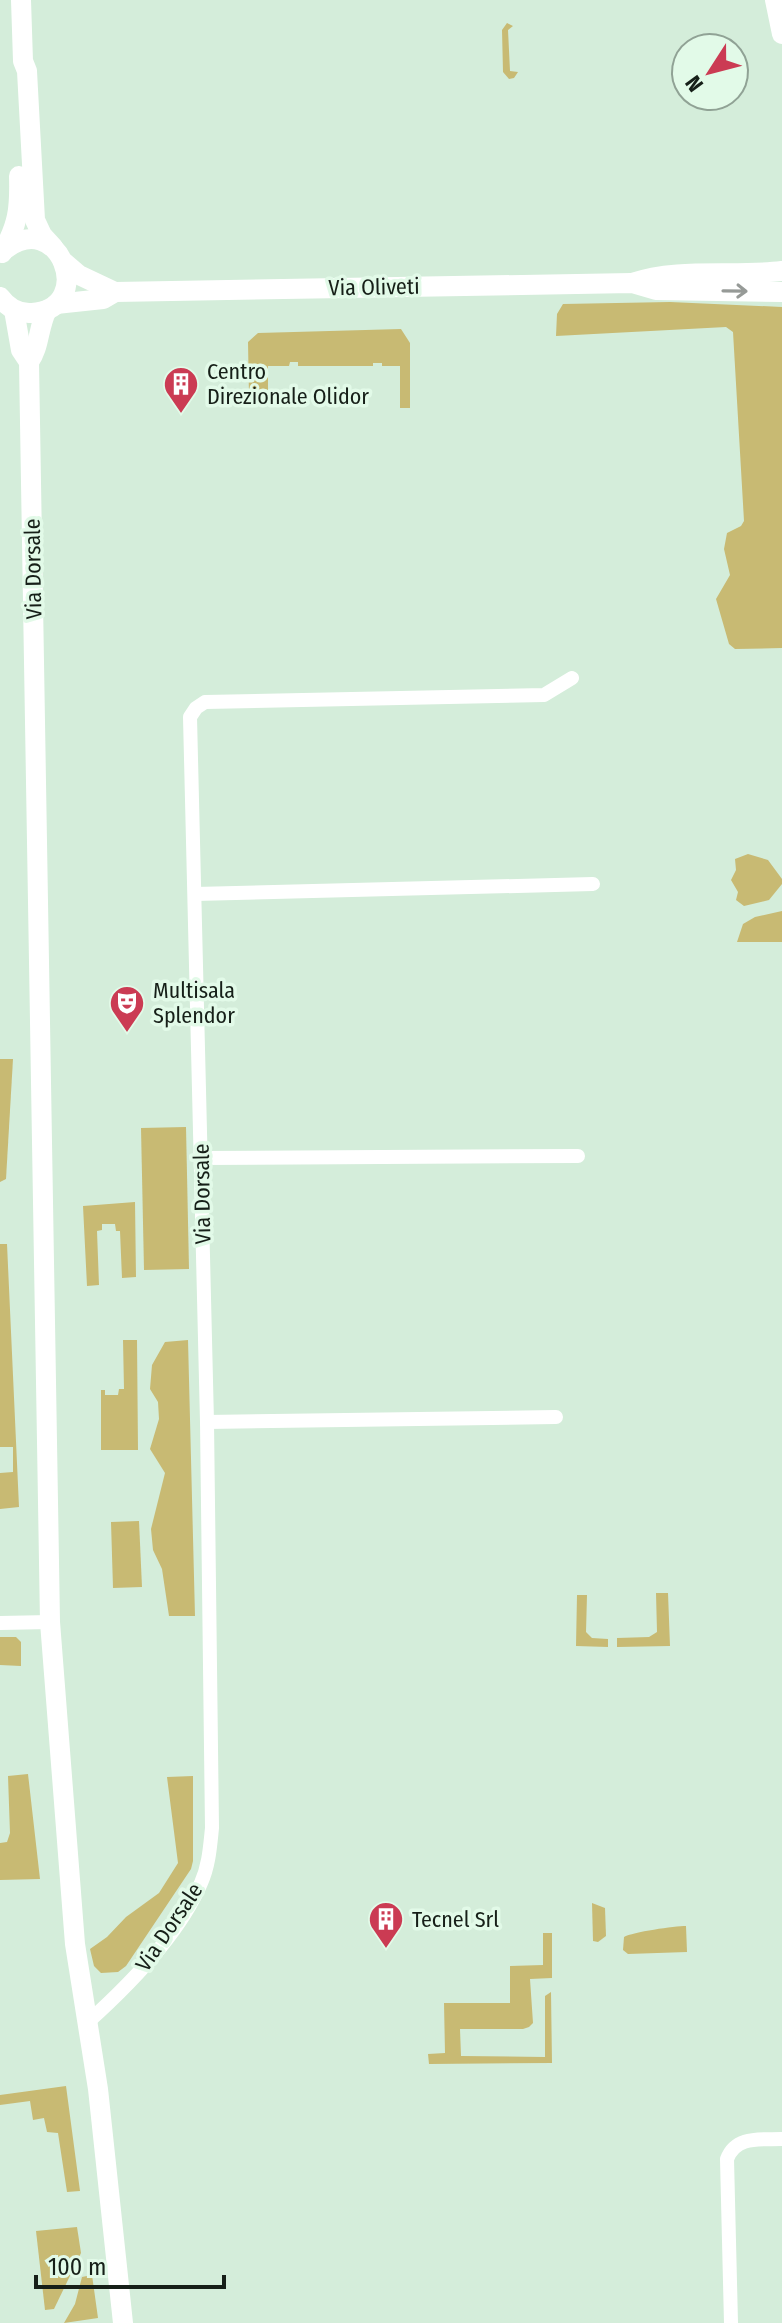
<svg xmlns="http://www.w3.org/2000/svg" width="782" height="2323" font-family="'Fira Sans Condensed',sans-serif">
<style>
.green{fill:#c8ba73}
.lines{fill:none;stroke-linecap:round;stroke-linejoin:round}
.street{stroke:#fff;stroke-width:14}
.secondary{stroke:#fff;stroke-width:20}
.oneway{stroke:#969a97}
.labels{text-anchor:middle;dominant-baseline:central;stroke-width:7;stroke-linejoin:round;paint-order:stroke}
.street-label{font-size:22px;fill:#161f18;stroke:#e2fae8}
.poi-label{font-size:22px;fill:#161f18;stroke:#e2fae8;text-anchor:start}
</style>
<rect width="100%" height="100%" fill="#d4edda"/>
<g class="green">
<path d="M507,23l6,3 -5,4 2,41 8,1 -4,6 -5,1 -6,-7 -1,-42z"/>
<path d="M670,302l112,5v341l-47,1 -6,-5 -13,-45 14,-24 -6,-26 3,-16 14,-7 3,-5 -11,-189 -7,-5 -170,9 1,-22 6,-10z"/>
<path d="M401,329l9,14v65h-10v-42h-18v-3h-9v3h-75v-4h-8l-1,4h-21v31h-19l-1,-55 10,-9z"/>
<path d="M748,854l20,6 14,19v5l-13,16 -25,6 -8,-6 2,-8 -7,-12 5,-10 -1,-11z"/>
<path d="M782,911v31h-45l6,-18 12,-7z"/>
<path d="M0,1059h13l-7,120 -6,3z"/>
<path d="M186,1127l3,142 -45,1 -3,-142z"/>
<path d="M135,1202l1,75 -14,1 -2,-47h-4l-1,-7h-13v6l-5,1 2,54 -12,1 -4,-80z"/>
<path d="M0,1244h7l12,263 -19,2v-36l13,-1v-25h-13z"/>
<path d="M123,1340h14l1,110h-37v-60h4v5h13l1,-6h5z"/>
<path d="M188,1340l7,276h-26l-7,-47 -9,-19 -2,-21 14,-56 -15,-24 9,-30 -1,-17 -8,-13 2,-24 13,-23z"/>
<path d="M139,1521l3,66 -29,1 -2,-66z"/>
<path d="M656,1593h12l2,53 -53,1v-9l32,-1 8,-5z"/>
<path d="M577,1595h10l-1,37 6,6 16,1v8l-32,-1z"/>
<path d="M0,1637h16l5,5v24l-21,-1z"/>
<path d="M28,1774l12,105 -40,1v-37l7,-1 3,-9 -2,-57z"/>
<path d="M193,1776v85l-2,8 -65,97 -8,6 -17,1 -7,-7 -4,-17 17,-12 19,-20 33,-24 19,-30 -11,-86z"/>
<path d="M592,1903l13,5 1,28 -8,6 -5,-1z"/>
<path d="M686,1926l1,26 -59,2 -5,-4 1,-13c8,-5 51,-11 62,-11z"/>
<path d="M543,1933h9v45l-22,1 3,44 -4,4 -6,2h-63l1,27 84,1v-61l6,-4 1,71 -123,1 -1,-10 17,-1 -1,-50h66v-37l33,-1z"/>
<path d="M66,2086l14,105 -13,1 -9,-59 -11,-1 -3,-14 -11,2 -3,-19 -30,4v-10z"/>
<path d="M77,2227l4,26 -27,56 -9,1 -9,-79z"/>
<path d="M92,2275l6,43 -34,5 11,-19 7,-27z"/>
</g>
<g class="lines">
<g class="street">
<path d="M195,894l398,-10"/>
<path d="M202,1158l376,-2"/>
<path d="M207,1422l349,-5"/>
<path d="M0,1623l50,-1"/>
<path d="M88,2022c40,-36 92,-89 113,-139 8,-18 9,-36 11,-55l-5,-406 -17,-705 6,-9 9,-6 339,-7 28,-17"/>
<path d="M731,2323l-4,-164c9,-24 34,-19 55,-20"/>
</g>
<g class="secondary">
<path d="M21,0l2,61 4,10 8,149 7,15 11,12"/>
<path d="M775,0l7,34"/>
<path d="M2,253c16,-28 18,-44 17,-77"/>
<path d="M65,263l14,12 36,17"/>
<path d="M632,283c47,-16 101,-6 150,-12"/>
<path d="M0,297c8,11 19,17 32,16 66,-4 27,-110 -30,-61"/>
<path d="M56,304l47,-5 12,-7 517,-9 24,7 126,2"/>
<path d="M14,310l7,40 8,12 21,1260 25,322 23,145 25,234"/>
<path d="M29,362c11,-15 9,-35 18,-52"/>
</g>
</g>
<defs><path id="oneway-shaft" d="M-6 0H5M1.5-3L5.5 0L1.5 3" fill="none" stroke-width="1.6" stroke-linecap="round" stroke-linejoin="round" transform="scale(2)"/></defs>
<use class="oneway" href="#oneway-shaft" transform="translate(735 291) rotate(1)"/>
<defs>
<g id="building-pin" transform="scale(1.8)"><path d="M0 17L-7.5 6A9.5 9.5 0 1 1 7.5 6Z" fill="#cb3b53" stroke="#e2fae8"/><path d="M-4-6H4V6H1V3H-1V6H-4ZM-2.5-4.3h1.7v1.8h-1.7ZM.8-4.3h1.7v1.8H.8ZM-2.5-1h1.7V.8h-1.7ZM.8-1h1.7V.8H.8Z" fill="#fff"/></g>
<g id="theatre-pin" transform="scale(1.8)"><path d="M0 17L-7.5 6A9.5 9.5 0 1 1 7.5 6Z" fill="#cb3b53" stroke="#e2fae8"/><path d="M-5-5.5Q0-4 5-5.5V0Q5 5 0 6Q-5 5-5 0ZM-3.3-2.5H-1v1.5H-3.3ZM1-2.5H3.3v1.5H1ZM-2.8 1Q0 5.5 2.8 1Z" fill="#fff"/></g>
</defs>
<g fill-rule="evenodd">
<use href="#building-pin" x="181" y="384"/>
<use href="#theatre-pin" x="127" y="1003"/>
<use href="#building-pin" x="386" y="1919"/>
</g>
<g class="labels">
<g class="street-label">
<text transform="translate(374 287) rotate(-1)">Via Oliveti</text>
<text transform="translate(33 569) rotate(-91)">Via Dorsale</text>
<text transform="translate(202 1194) rotate(-91)">Via Dorsale</text>
<text transform="translate(169 1927) rotate(-56)">Via Dorsale</text>
</g>
<g class="poi-label">
<text x="207" y="371">Centro<tspan x="207" dy="25">Direzionale Olidor</tspan></text>
<text x="153" y="990">Multisala<tspan x="153" dy="25">Splendor</tspan></text>
<text x="412" y="1919">Tecnel Srl</text>
</g>
</g>
<g transform="translate(710 72) rotate(234)"><circle r="38" fill="#e2fae8" stroke="#90a295" stroke-width="2"/>
<path d="M0-6L14 30L0 20L-14 30Z" fill="#cb3b53"/>
<text y="-12" font-size="22" font-weight="bold" text-anchor="middle" fill="#161f18">N</text>
</g>
<path d="M36 2275v12h188v-12" fill="none" stroke="#161f18" stroke-width="4"/>
<text x="48" y="2275" font-size="24" fill="#161f18" stroke="#e2fae8" stroke-width="6" paint-order="stroke">100 m</text>
</svg>
